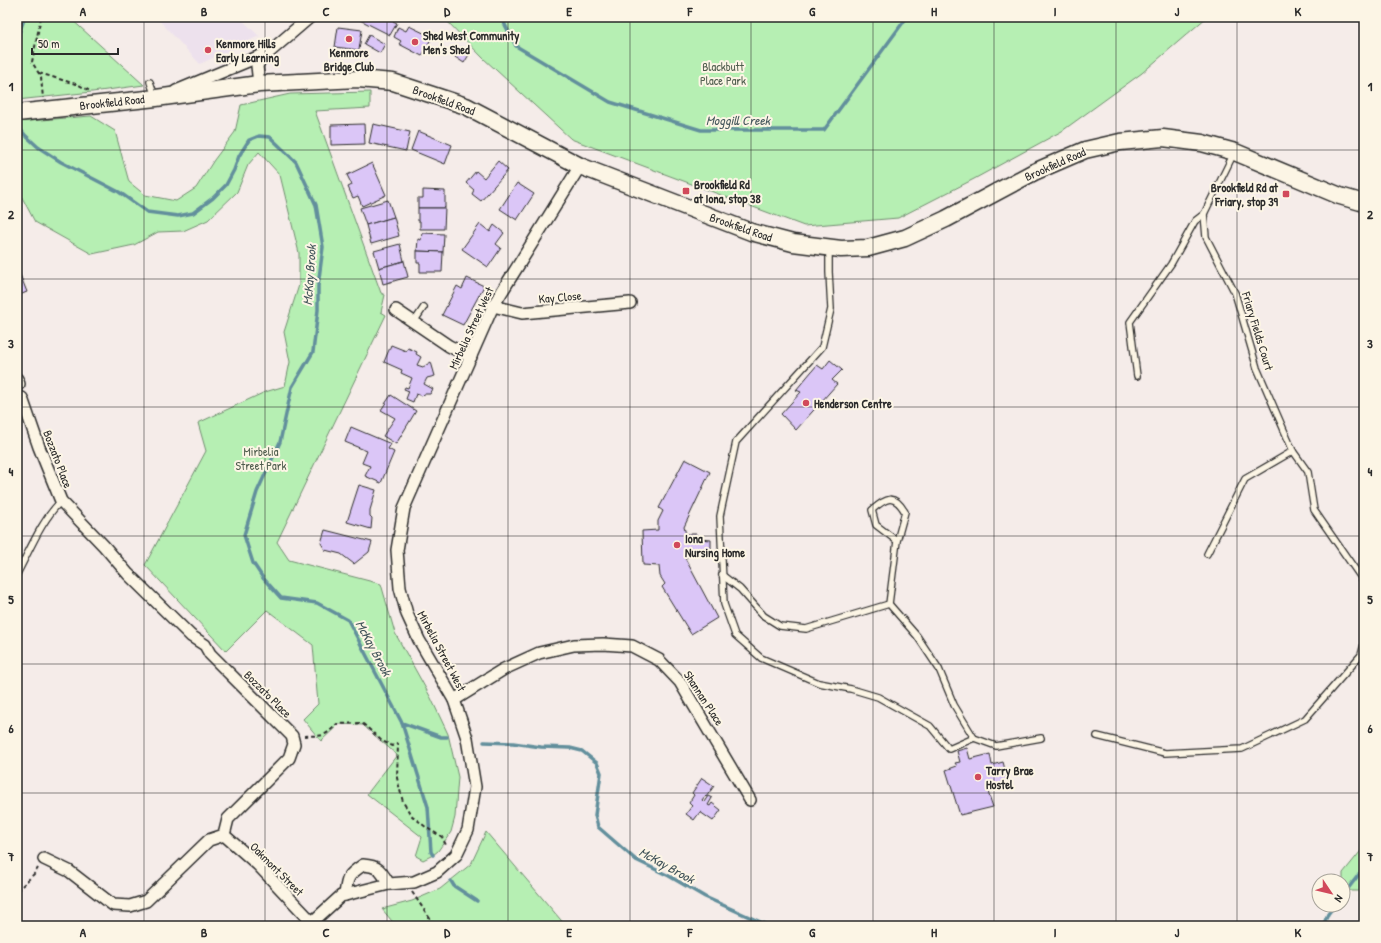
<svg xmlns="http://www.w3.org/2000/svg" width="1381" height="943" font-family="'Patrick Hand',sans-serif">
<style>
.built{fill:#ede1ed}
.green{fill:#b6efb3;stroke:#708d6f}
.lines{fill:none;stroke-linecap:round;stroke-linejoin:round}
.stream{stroke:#628f9c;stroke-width:3.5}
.building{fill:#dbc6f7;stroke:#2b2b2b}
.lane-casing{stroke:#2b2b2b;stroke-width:8}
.street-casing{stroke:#2b2b2b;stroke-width:14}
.secondary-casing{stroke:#2b2b2b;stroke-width:19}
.path{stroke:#2b2b2b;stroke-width:2;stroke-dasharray:4 3;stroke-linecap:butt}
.lane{stroke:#fcf5e5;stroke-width:5.5}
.street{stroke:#fcf5e5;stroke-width:11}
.secondary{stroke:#fcf5e5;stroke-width:16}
.grid{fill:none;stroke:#2b2b2b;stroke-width:1;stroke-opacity:0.55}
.poi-dot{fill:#d1495b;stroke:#fcf5e5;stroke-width:1.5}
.labels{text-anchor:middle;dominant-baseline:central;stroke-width:4;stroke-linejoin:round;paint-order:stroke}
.poi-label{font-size:12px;font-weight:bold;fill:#2b2b2b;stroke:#fcf5e5;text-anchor:start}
.park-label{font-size:12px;fill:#4e5c4d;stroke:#fcf5e5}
.street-label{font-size:12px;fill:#2b2b2b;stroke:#fcf5e5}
.water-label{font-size:13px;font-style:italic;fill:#42545a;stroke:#fcf5e5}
.neatline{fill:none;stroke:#2b2b2b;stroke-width:1.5}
.grid-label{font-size:13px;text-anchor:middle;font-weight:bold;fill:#2b2b2b}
</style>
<rect width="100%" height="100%" fill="#f5ece9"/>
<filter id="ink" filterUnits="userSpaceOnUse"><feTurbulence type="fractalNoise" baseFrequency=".025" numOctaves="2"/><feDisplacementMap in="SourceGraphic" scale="8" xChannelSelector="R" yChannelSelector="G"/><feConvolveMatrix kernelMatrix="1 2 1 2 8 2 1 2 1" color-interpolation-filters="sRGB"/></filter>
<g filter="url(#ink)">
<path class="built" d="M156,17h83l20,19 -59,28z"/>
<g class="green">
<path d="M17,17h52l75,68 -52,7 -75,8z"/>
<path d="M443,17h764l-65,56 -80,58 -88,48 -76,39 -94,8 -233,-87 -88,-81z"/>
<path d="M370,92v16l-55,3 66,182 4,2 -4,17 5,3 -109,227 12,18 92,24 14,49 36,65 17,36 10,43 -3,40 -4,15 -13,19 -5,4 -10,5 -7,-4 6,-19 -55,-43 30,-39 -34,-30 -24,-1 -18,17 -18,-22 15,-15 -5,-59 -46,-35 -41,41 -81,-86 61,-114 -8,-28 67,-31 20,-6 5,-24 -6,-30 15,-47v-32l-19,-78 -21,-23 -11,13 -11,27 -29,28 -25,11 -25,1 -24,13 -42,9 -57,-32 -18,-34v-66l74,-6 24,15 14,51 16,13 31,6 20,-13 18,-28 21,-28 6,-27 49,-11z"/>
<path d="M486,832l80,94h-170l-14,-17 30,-8 28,-12 31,-25z"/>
<path d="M1364,847v44h-13l-8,-7v-11z"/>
</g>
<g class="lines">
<g class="stream">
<path d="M501,17l15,29 94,56 91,28h123l83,-113"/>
<path d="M18,109l-1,-31 2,-45 6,-16"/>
<path d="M18,117l1,11 6,7 13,12 23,15 58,30 28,20 31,4 15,-3 20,-15 13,-13 8,-15 5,-14 10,-16 10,-4 11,1 26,25 20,43 7,42 -5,39v24l-5,42 -21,35 -12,55 -23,50 -13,43 9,28 10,15 18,20 36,5 31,17 54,103 26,84 3,45 2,3"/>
<path d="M402,723l39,14h6"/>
<path d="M484,742l29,1 28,4 29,1 12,3 15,12 4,10 -6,42 3,12 38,33 33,16 36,21 64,29"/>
<path d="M451,881l3,5 23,15"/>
<path d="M1343,895l21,-27"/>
<path d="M1323,926l5,-12 7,-9"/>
</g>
</g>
<g class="building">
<path d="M361,17h24l12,6 -7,12 -30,-15z"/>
<path d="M409,26l23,11 -10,19 -23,-12 2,-3 -7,-4 4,-10 8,4z"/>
<path d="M338,27l24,3 -3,20 -24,-3z"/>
<path d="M369,35l16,9 -5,9 -16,-9z"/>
<path d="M461,47l9,6 -6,10 -9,-6z"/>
<path d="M364,124l1,20 -34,1v-20z"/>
<path d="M373,124l37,8 -4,19 -37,-8z"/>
<path d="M418,131l34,14 -7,19 -34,-14z"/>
<path d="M498,161l10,9 -27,31 -9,-7 2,-4 -8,-7 10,-12 8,7z"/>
<path d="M372,163l14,32 -24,11 -4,-10 -5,2 -5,-11 4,-2 -5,-10z"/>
<path d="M517,183l17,11 -17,26 -17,-11z"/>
<path d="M423,190l22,1v17h-27v-10h5z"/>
<path d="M388,200l6,17 -28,8 -6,-17z"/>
<path d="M418,208h27l-1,21h-24v-8h-2z"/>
<path d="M394,217l5,19 -28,8 -5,-19z"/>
<path d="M480,224l10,8 4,-7 10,8 -8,11 5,4 -13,19 -26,-18z"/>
<path d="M422,233l22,1 -1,18 -26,-1 1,-12 3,1z"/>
<path d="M400,244l4,17 -25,7 -5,-17z"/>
<path d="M417,251l26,1 -1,20h-22v-9h-3z"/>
<path d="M404,261l4,16 -25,7 -4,-16z"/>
<path d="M17,267l10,25 -10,4z"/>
<path d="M467,278l17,8 -21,39 -21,-10 15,-29 5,3z"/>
<path d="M391,345l15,6 2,-3 9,4 -1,2 5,3 -4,8 6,2 8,-5 4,14 -8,2 -3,6 9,5 -3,5h-6l-2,2 -6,-2 -3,8 -7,-3 3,-8 -5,-2 1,-2 3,1 4,-10 -11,-5 1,-3 -18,-8z"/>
<path d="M830,360l12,10 -10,10 5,4 -41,46 -15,-16 20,-22 -5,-2 21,-25 6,4z"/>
<path d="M391,395l25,16 -20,33 -13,-8 12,-18 -14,-8z"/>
<path d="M351,427l40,17 -3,5 6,3 -13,31 -16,-7 5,-10 -8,-3 5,-12 -22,-9z"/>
<path d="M685,459l25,13 -26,55 2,7h10l3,5 12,1v12l-17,-2 -2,5 -7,3 32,60 -26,16 -29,-47 3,-3 -5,-8 -1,-10 -16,-1 -1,-34 16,-1v-9l5,-10 -4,-3z"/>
<path d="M359,485l17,5 -6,20v6l2,2 -1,11 -24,-7z"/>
<path d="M325,530l47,12 -3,10 -15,12 -13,-10 -16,-4 -4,-7z"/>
<path d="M967,748l3,11 20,-5 2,11 11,-3 6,22 -21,8 5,15 -33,8 -14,-45 11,-4 -2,-3 5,-1 -3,-11z"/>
<path d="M702,778l12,8 -8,11 -1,-1 -3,4 2,2 4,-6 4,2 -4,7 2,1 2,-3 9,7 -8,11 -13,-9 -6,8 -8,-6 6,-8 -3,-3 5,-8 -2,-2z"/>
</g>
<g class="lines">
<g class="lane-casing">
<g id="lane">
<path d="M150,82l5,14"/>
<path d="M1234,153l-30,61 2,23 29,56 22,75 36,83 15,21 6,38 50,72"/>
<path d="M829,250v22l2,37 -9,38 -86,95 -16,74 4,88 11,31 26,23 58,25 32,6 27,8 52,29 19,23 25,-11 22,8 45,-8"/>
<path d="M414,322l10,-15"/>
<path d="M1137,376l-7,-54 41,-58 24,-43 9,-7"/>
<path d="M1207,554l38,-75 48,-28"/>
<path d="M17,574c13,-24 24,-53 44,-73"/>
<path d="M722,575l18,14 24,27 16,10 26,3 83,-25 28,32 22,33 15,36 20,33"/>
<path d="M889,604l8,-63 -21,-16 -4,-15c14,-12 22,-17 33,2l-8,29"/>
<path d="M1097,736l68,17 77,-4 63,-30 56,-64 3,-11"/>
</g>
</g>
<g class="street-casing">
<g id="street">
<path d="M259,84l-2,-18 3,-6 50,-43"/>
<path d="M176,91l89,-37"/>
<path d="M493,306l29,7 108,-10"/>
<path d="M396,310l53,36 22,11"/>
<path d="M17,379l2,5"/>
<path d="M22,398l17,49 22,54 43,45 24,28 63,62 14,9 5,9 82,82 2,8 -5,14 -61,61 -4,16 -15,5 -63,61 -16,5 -17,-1 -44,-34 -25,-12"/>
<path d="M454,700l50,-31 35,-16 35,-8 29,-1 29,2 27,14 21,22 70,118"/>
<path d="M224,835l34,30 54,57"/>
<path d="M345,895c2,-18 3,-20 18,-30 16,1 18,6 26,19"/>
<path d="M308,926l33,-30 48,-12 25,-2 23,-10 19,-17 12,-25 7,-43 -8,-49 -13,-38 -35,-60 -12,-26 -7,-26 -3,-38 7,-42 89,-202 87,-140"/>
</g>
</g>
<g class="secondary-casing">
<path id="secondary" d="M17,113l139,-15 103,-14 99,-5 35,3 73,24 114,60 171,66 42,11 48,6 27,-1 37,-10 41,-19 88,-47 51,-22 35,-8 43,-4 39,5 33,9 105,44 24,7"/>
</g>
<g class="path">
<path d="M41,17l-9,45 9,15 2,21"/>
<path d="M39,73l40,12 11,6"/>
<path d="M304,736c19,-1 18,3 33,-12l25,-1 20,18 11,5 4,-3 1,1 -1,34 6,24 8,13 16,13 15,9 5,10"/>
<path d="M17,891l18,-18 3,-5"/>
<path d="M412,892l23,34"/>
</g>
<use href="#lane" class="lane"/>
<use href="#street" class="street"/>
<use href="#secondary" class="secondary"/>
</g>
</g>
<path class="grid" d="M144,17v909M265,17v909M387,17v909M508,17v909M630,17v909M751,17v909M873,17v909M994,17v909M1116,17v909M1237,17v909M17,150h1347M17,279h1347M17,407h1347M17,536h1347M17,664h1347M17,793h1347"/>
<g class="poi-dot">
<circle cx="349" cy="39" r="4"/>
<circle cx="415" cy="42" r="4"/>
<circle cx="208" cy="50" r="4"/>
<rect x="682" y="187" width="8" height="8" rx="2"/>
<rect x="1282" y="190" width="8" height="8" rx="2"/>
<circle cx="806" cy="403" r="4"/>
<circle cx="677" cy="545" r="4"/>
<circle cx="978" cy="777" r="4"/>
</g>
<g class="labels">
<g class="poi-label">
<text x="423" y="35">Shed West Community<tspan x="423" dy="14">Men's Shed</tspan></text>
<text x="216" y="43">Kenmore Hills<tspan x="216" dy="14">Early Learning</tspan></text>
<text x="349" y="52" text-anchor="middle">Kenmore<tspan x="349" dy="14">Bridge Club</tspan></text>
<text x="694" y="184">Brookfield Rd<tspan x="694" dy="14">at Iona, stop 38</tspan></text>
<text x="1278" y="187" text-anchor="end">Brookfield Rd at<tspan x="1278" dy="14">Friary, stop 39</tspan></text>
<text x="814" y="403">Henderson Centre</text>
<text x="685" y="538">Iona<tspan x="685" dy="14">Nursing Home</tspan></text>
<text x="986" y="770">Tarry Brae<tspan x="986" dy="14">Hostel</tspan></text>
</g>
<g class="park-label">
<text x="723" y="66">Blackbutt<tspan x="723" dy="14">Place Park</tspan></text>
<text x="261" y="451">Mirbelia<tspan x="261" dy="14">Street Park</tspan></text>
</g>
<g class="street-label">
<text transform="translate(444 100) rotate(20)">Brookfield Road</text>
<text transform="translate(112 102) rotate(-6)">Brookfield Road</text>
<text transform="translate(1055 164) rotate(-24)">Brookfield Road</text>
<text transform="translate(741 227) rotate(19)">Brookfield Road</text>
<text transform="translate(560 297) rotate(-5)">Kay Close</text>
<text transform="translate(471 328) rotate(-65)">Mirbelia Street West</text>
<text transform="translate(1258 331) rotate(73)">Friary Fields Court</text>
<text transform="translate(58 459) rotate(69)">Bozzato Place</text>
<text transform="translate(442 651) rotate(62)">Mirbelia Street West</text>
<text transform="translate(268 694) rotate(45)">Bozzato Place</text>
<text transform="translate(704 698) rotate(57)">Shannan Place</text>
<text transform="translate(277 869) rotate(45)">Oakmont Street</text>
</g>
<g class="water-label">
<text x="738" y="120">Moggill Creek</text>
<text transform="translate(309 275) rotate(-86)">McKay Brook</text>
<text transform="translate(374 648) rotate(62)">McKay Brook</text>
<text transform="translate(667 865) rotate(29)">McKay Brook</text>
</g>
</g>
<rect width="1381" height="943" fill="none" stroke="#fcf5e5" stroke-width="44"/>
<g transform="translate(1331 893) rotate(125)"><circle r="19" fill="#fcf5e5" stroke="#a8a49b"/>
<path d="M0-3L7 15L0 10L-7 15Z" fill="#d1495b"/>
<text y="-6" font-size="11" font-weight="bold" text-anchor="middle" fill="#2b2b2b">N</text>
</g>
<path d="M32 48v6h86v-6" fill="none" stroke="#2b2b2b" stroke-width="2"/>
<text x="38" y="48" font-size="12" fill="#2b2b2b" stroke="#fcf5e5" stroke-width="3" paint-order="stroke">50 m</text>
<rect x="22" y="22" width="1337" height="899" class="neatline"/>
<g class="grid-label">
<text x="83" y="16">A</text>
<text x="204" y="16">B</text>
<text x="326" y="16">C</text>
<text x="447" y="16">D</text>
<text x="569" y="16">E</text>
<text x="690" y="16">F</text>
<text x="812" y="16">G</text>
<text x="934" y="16">H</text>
<text x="1055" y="16">I</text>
<text x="1177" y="16">J</text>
<text x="1298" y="16">K</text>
<text x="11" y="91">1</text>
<text x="1370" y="91">1</text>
<text x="11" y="219">2</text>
<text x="1370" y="219">2</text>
<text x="11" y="348">3</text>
<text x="1370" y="348">3</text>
<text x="11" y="476">4</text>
<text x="1370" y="476">4</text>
<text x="11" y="604">5</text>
<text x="1370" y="604">5</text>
<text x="11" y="733">6</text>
<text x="1370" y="733">6</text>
<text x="11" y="861">7</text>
<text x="1370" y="861">7</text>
<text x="83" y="937">A</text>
<text x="204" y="937">B</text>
<text x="326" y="937">C</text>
<text x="447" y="937">D</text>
<text x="569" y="937">E</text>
<text x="690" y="937">F</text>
<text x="812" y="937">G</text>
<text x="934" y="937">H</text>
<text x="1055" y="937">I</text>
<text x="1177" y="937">J</text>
<text x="1298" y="937">K</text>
</g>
</svg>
